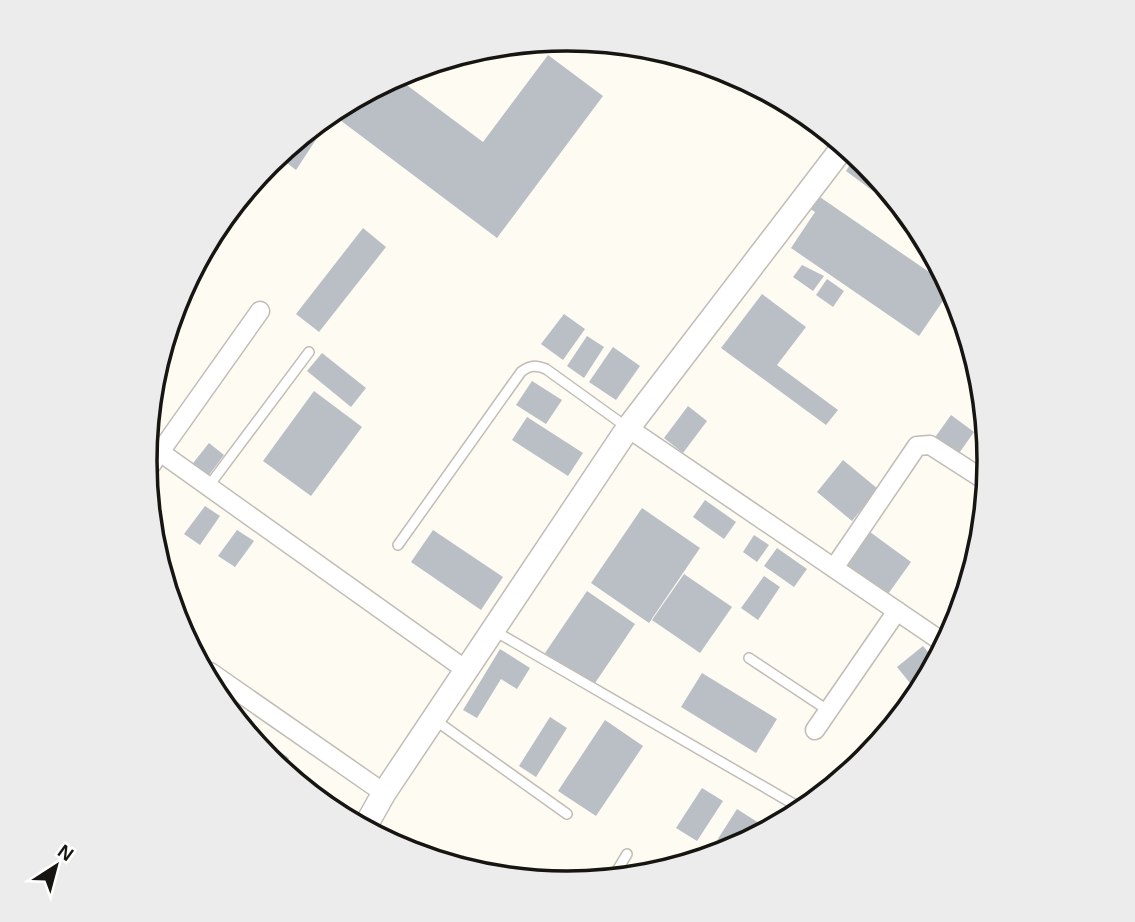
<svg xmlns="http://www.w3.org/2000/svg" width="1135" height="922" font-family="Helvetica,sans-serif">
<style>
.building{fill:#b9bfc5}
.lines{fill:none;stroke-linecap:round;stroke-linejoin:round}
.service-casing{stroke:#c1bdb6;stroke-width:12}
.minor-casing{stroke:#c1bdb6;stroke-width:21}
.tertiary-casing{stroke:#c1bdb6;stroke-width:26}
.service{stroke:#fff;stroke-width:9}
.minor{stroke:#fff;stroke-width:18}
.tertiary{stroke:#fff;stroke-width:23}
.rim{fill:none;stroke:#161512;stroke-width:3.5}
</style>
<rect width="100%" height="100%" fill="#fefbf3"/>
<g class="building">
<path d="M548,55l55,41 -106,142 -161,-121 60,-40 87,65z"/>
<path d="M312,133l5,5 -21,32 -18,-14z"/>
<path d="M862,160l5,3 29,45 -50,-37 5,-8 5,4z"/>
<path d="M814,193l134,92 3,4 -32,47 -128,-88 24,-36 -9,-6z"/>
<path d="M363,228l23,19 -67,85 -23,-18z"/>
<path d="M802,265l22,11 -11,15 -20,-14z"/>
<path d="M827,279l17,12 -11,16 -17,-12z"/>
<path d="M762,294l44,33 -29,38 61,45 -12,15 -105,-77z"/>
<path d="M564,314l21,15 -22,31 -22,-16z"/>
<path d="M587,336l17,11 -20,31 -17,-12z"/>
<path d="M613,347l27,19 -24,34 -27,-18z"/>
<path d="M322,353l44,35 -15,19 -44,-36z"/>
<path d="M532,381l30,19 -16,24 -30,-19z"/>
<path d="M314,391l48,36 -51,69 -48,-35z"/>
<path d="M688,406l19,15 -24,32 -19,-15z"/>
<path d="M951,415l23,17 -19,27 -24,-16z"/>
<path d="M527,417l56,36 -15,23 -56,-36z"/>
<path d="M209,443l15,12 -18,24 -16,-12z"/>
<path d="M843,460l35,29 -26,32 -35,-29z"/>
<path d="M705,500l31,22 -12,17 -31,-22z"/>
<path d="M205,506l15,10 -20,29 -16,-11z"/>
<path d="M642,508l58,40 -51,75 -58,-40z"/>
<path d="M237,530l17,11 -19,26 -17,-11z"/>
<path d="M433,530l70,47 -22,33 -70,-48z"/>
<path d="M870,532l41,30 -23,32 -41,-29z"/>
<path d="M754,535l15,10 -12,17 -14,-10z"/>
<path d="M777,548l30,21 -13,18 -30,-21z"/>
<path d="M684,574l48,33 -32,46 -48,-33z"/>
<path d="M764,576l16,11 -22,33 -17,-12z"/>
<path d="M587,591l48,33 -42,62 -48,-33z"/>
<path d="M923,646l11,13 -20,29 -17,-21z"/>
<path d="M500,649l30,19 -13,21 -16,-10 -24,39 -14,-8z"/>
<path d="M702,673l75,46 -21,34 -75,-46z"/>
<path d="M550,717l17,11 -31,49 -17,-11z"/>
<path d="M605,720l38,26 -47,70 -38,-25z"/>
<path d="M270,745l19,13 -7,11 -18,-16z"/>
<path d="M702,788l21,13 -26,40 -21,-13z"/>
<path d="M737,809l28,18 -36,24 -22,5z"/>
<path d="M463,855l13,8 -1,2 -17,-3z"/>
</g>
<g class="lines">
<g class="service-casing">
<g id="service">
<path d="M208,487l101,-135"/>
<path d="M398,545l123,-173c9,-7 14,-7 25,-3l82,59"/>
<path d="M493,630l304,176"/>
<path d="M749,658l80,53"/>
<path d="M435,720l132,94"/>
<path d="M615,874l12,-20"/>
</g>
</g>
<g class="minor-casing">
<g id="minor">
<path d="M260,311l-100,141 306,218"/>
<path d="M628,428l316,215"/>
<path d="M147,471l13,-19 -12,-7"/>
<path d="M834,568l83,-122 13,-1 56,36"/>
<path d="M210,672l174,121"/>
<path d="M815,730l82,-119"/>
</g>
</g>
<g class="tertiary-casing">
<path id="tertiary" d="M366,825l18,-32 244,-365 215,-281"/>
</g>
<use href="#service" class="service"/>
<use href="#minor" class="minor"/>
<use href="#tertiary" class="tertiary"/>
</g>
<path d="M0 0H1135V922H0ZM157 461a410 410 0 1 1 820 0a410 410 0 1 1-820 0Z" fill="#ececec" fill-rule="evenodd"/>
<path class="rim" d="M157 461a410 410 0 1 1 820 0a410 410 0 1 1-820 0Z"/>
<g transform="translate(56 866) rotate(36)" stroke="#ffffff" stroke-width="5" paint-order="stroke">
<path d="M0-5L12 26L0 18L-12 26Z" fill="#161512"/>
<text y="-10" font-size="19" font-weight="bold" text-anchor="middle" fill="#161512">N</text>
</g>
</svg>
